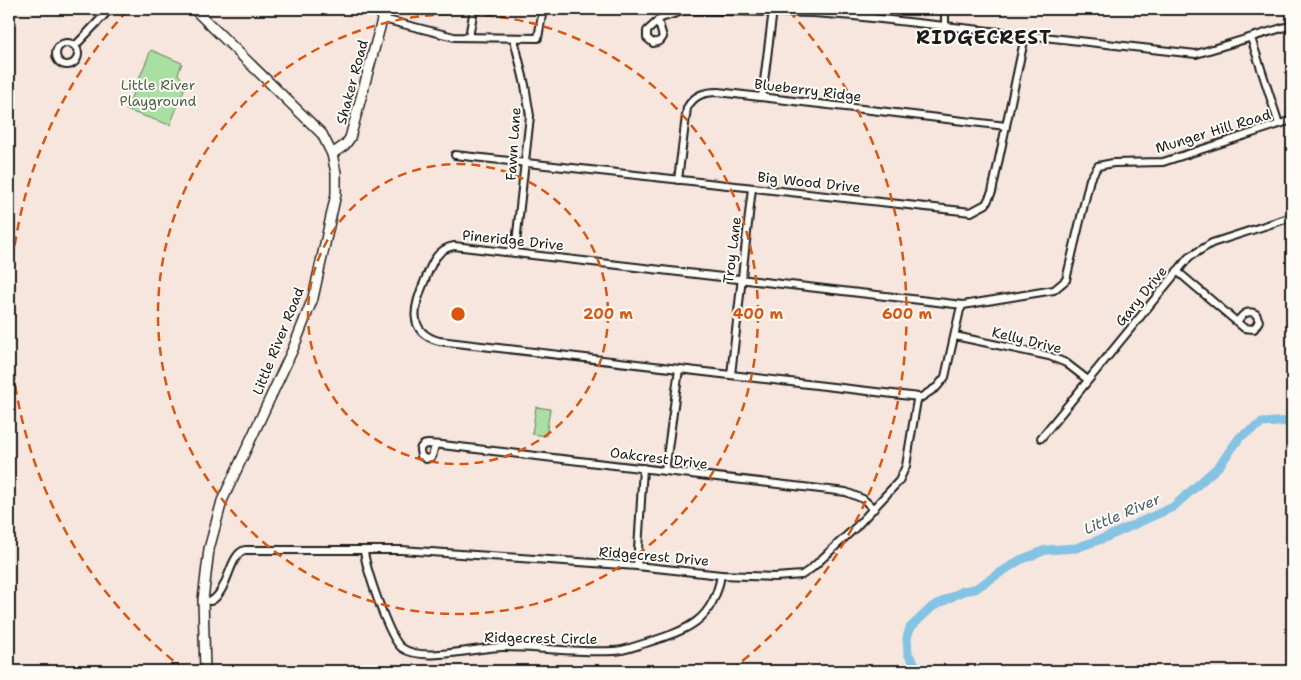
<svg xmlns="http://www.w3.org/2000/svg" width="1301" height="680" font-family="'Shantell Sans',sans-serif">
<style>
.green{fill:#a9dfa2;stroke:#627e5f}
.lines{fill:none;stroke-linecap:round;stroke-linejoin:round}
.river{stroke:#83c3e3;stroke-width:9}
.street-casing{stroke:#1c1c1c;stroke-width:10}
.secondary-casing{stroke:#1c1c1c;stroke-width:12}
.street{stroke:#fdfcf7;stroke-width:6}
.secondary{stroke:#fdfcf7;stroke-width:9}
.ring{fill:none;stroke:#de560d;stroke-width:2.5;stroke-dasharray:9 6}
.labels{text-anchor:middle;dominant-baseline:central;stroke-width:4;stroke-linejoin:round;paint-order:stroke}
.street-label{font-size:14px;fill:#1c1c1c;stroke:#fdfcf7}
.park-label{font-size:14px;fill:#4d604b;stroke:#fdfcf7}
.water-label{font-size:15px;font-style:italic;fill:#455f6c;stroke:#fdfcf7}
.district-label{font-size:19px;font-weight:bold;letter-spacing:1px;fill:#1c1c1c;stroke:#fdfcf7}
.centre{fill:#de560d;stroke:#fdfcf7;stroke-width:2.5}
.ring-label{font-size:15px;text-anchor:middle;font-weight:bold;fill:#de560d;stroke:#fdfcf7;stroke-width:4;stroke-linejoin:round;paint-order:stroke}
</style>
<rect width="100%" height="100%" fill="#f7e6dd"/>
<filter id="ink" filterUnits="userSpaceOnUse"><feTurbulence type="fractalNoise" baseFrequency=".02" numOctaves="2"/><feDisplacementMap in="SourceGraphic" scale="10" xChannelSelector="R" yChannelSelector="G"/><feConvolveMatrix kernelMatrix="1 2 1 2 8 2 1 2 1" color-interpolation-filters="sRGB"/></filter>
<g filter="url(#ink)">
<g class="green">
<path d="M151,50l31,13 -4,11 4,5 5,3 -17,43 -44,-15z"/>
<path d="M536,407l14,2 -4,27 -14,-2z"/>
</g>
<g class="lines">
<path class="river" d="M920,671l-12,-17 -1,-16 3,-10 22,-21 31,-16 12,-2 45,-29 26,-10 30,-2 31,-11 66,-30 46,-41 21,-29 22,-14 30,-2"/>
<g class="street-casing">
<g id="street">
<path d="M945,9v17"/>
<path d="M383,19l71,18 84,1 5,-29"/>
<path d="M658,20l5,17 -3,4 -7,2 -6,-5v-7l14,-13 25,-8 128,3 40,3 342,38 96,-29"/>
<path d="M469,37l5,-28"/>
<path d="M1251,38l28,86"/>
<path d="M514,39l11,46 5,31 -15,136"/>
<circle cx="67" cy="54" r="11"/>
<path d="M75,46l35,-37"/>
<path d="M762,97l11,-87"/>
<path d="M455,155l516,57 15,-8 6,-12 33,-156"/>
<path d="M678,180l9,-72c7,-13 17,-16 31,-16l288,34"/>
<path d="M1177,271l67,57 10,1 5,-8 -3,-7c-9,-5 -14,1 -19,8"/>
<path d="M955,336l94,20 17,7 22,17"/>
<path d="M731,375l21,-187"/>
<path d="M919,397l-480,-56c-34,-9 -24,-38 -14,-61 6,-15 11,-31 29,-34l509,59 91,-15 12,-10 24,-101 8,-13 15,-3 50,-1 129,-42"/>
<path d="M1041,438l148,-181 23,-14 80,-26"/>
<path d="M435,445l-3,12 -6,2 -5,-3 -1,-6c1,-4 4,-6 8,-6l14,1 404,47 17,7 11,10"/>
<path d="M665,471l14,-102"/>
<path d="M364,550c1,16 25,89 38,98 21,15 75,-1 101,-1 37,0 73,6 110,4 11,0 22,-5 33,-8 41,-13 67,-21 75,-68"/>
<path d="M637,566l6,-98"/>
<path d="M203,600l8,1c18,-10 18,-47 34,-51h156l236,16 84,9 54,2 27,-2 10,-7 44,-41 43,-46 7,-15 11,-66 20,-13 8,-10 15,-67 3,-5"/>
</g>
</g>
<g class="secondary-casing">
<g id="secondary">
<path d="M194,9l128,125 10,20 4,19v21l-23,104 -20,51 -71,152 -13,48 -6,51 2,71"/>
<path d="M332,154l13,-9 5,-7 35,-129"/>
</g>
</g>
<use href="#street" class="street"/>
<use href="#secondary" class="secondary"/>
</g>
</g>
<g class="ring">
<circle cx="458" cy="314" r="150"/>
<circle cx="458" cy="314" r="300"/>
<path d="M185 670A449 449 0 0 1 127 11M789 11A449 449 0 0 1 731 670"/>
</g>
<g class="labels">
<g class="street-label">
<text transform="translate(352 82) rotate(-75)">Shaker Road</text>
<text transform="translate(808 90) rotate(7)">Blueberry Ridge</text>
<text transform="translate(1213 131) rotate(-17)">Munger Hill Road</text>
<text transform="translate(513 144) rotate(-86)">Fawn Lane</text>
<text transform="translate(809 182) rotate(6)">Big Wood Drive</text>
<text transform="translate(513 240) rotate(6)">Pineridge Drive</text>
<text transform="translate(732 250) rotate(-83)">Troy Lane</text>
<text transform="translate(1141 296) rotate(-51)">Gary Drive</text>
<text transform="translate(1027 340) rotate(14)">Kelly Drive</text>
<text transform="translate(278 341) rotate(-68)">Little River Road</text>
<text transform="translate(659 458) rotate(7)">Oakcrest Drive</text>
<text transform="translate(654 556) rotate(5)">Ridgecrest Drive</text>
<text transform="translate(541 638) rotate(1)">Ridgecrest Circle</text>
</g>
<g class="park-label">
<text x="158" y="85">Little River<tspan x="158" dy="16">Playground</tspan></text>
</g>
<g class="water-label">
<text transform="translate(1122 514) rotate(-23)">Little River</text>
</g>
<g class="district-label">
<text x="984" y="37">RIDGECREST</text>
</g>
</g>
<circle cx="458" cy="314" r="8" class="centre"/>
<g class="ring-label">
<text x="608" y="319">200 m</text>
<text x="758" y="319">400 m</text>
<text x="907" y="319">600 m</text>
</g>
<rect width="1301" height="680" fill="none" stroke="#fdfcf7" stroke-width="30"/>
<rect x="15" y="15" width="1271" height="650" fill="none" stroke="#1c1c1c" stroke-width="2" filter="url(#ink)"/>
</svg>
